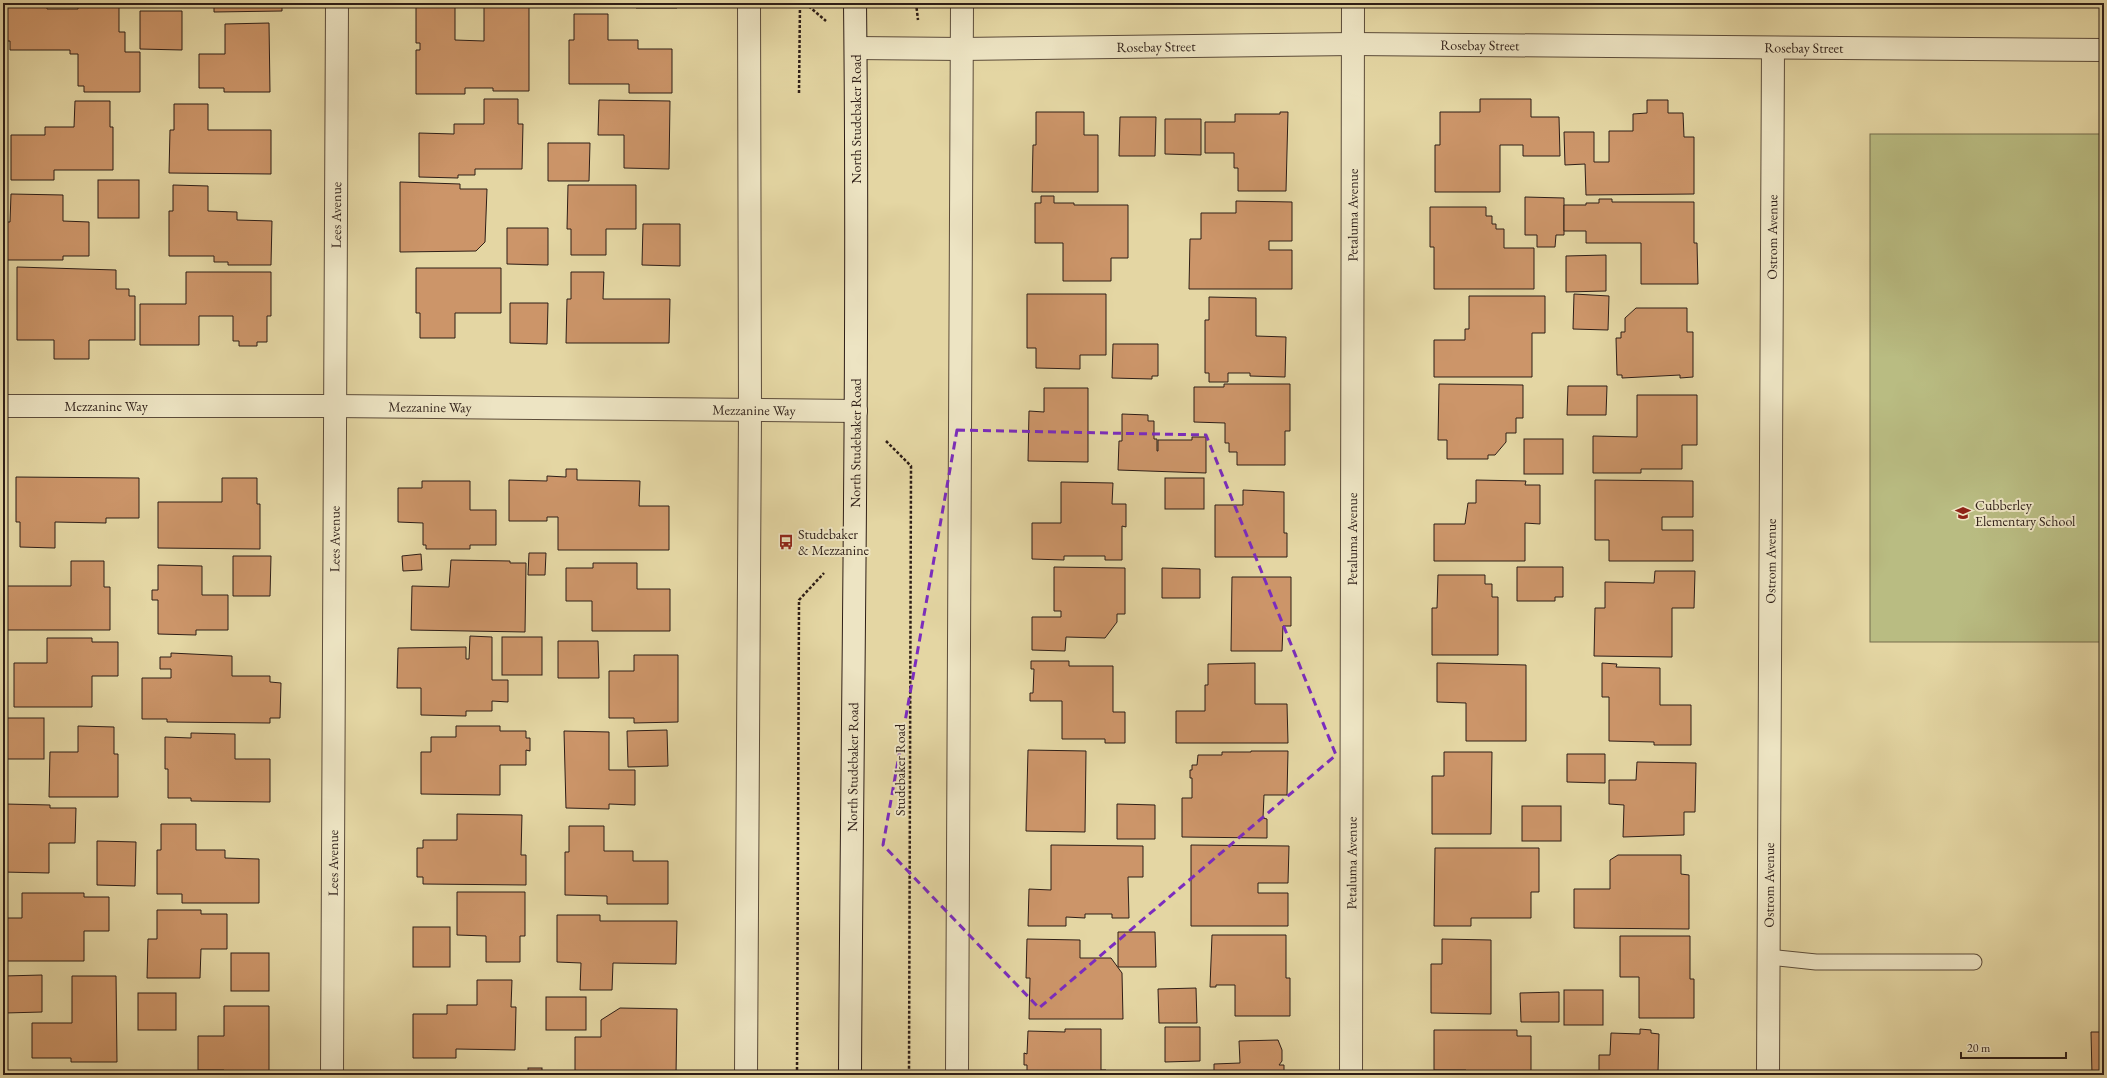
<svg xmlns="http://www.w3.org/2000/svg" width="2107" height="1078" font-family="'EB Garamond',serif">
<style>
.pitch{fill:#b9bc82;stroke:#746d4c}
.building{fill:#cc9569;stroke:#2e1e17}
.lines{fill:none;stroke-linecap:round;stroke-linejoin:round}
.lane-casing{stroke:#5c4c3a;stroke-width:17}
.street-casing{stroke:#5c4c3a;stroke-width:24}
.secondary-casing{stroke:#2e1e17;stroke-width:24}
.path{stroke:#2e1e17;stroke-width:2.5;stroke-dasharray:3 2;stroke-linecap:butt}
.lane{stroke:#ede4c3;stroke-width:15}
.street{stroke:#ede4c3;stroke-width:22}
.secondary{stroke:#ede4c3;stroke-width:22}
.marked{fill:none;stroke:#7b2cbf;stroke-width:3;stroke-dasharray:8 5;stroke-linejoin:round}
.labels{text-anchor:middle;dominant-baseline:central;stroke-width:4;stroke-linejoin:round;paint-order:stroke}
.street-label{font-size:14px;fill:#2e1e17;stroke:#ede4c3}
.poi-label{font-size:14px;fill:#2e1e17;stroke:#ede4c3;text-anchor:start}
</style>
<rect width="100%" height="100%" fill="#e4d6a3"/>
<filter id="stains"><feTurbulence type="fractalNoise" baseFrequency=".005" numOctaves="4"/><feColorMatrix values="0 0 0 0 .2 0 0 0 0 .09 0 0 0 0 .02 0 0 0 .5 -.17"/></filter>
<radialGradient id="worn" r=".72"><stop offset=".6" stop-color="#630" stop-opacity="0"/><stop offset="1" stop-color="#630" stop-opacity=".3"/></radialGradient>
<rect class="pitch" x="1870" y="134" width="234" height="508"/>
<g class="building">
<path d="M3,3h44v6h31v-4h41v27h6v20h15v40h-56v-6h-6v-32h-8v-4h-60v-9h-7z"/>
<path d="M214,3h68v8l-68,1z"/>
<path d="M416,3h39v37l29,1v-36l45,1v85h-36v-3h-28v6h-49v-44h4v-7h-4z"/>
<path d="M611,3h66v5h-41v-4z"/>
<path d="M140,11h42v39l-42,-1z"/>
<path d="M574,14h34v26h30v9h34v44h-43v-9h-60v-44h5z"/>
<path d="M269,23l1,69h-46v-4h-25v-34h26v-30z"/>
<path d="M484,99h34v25h5l-1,45h-47v6h-17v3l-39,-1v-44l35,1v-10h30z"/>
<path d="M1480,99h51v18h28l1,39h-37v-11h-23v47h-65v-47h5v-33h40z"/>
<path d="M599,100l71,1 -1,68 -45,-1v-33h-26z"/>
<path d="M1647,100h21v13h15l1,24h10v57l-108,1 -1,-31 -20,1 -1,-33h30v30h15v-31h24v-17l14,-1z"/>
<path d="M75,101h35v26h3v43h-59v10h-43v-45h34v-8h29z"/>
<path d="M174,104h34v26h63v44l-102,-1 1,-43h4z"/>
<path d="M1036,112h48v23h14v57h-66l1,-47h3z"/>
<path d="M1280,112h8l-2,79h-48v-23h-4v-15h-29v-31h30v-8h45z"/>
<path d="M1120,117h36l-1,39h-36z"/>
<path d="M1165,119h36v36l-36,-1z"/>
<path d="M548,143h42l-1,38h-41z"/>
<rect x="98" y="180" width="41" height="38"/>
<path d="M400,182l60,2v5h27l-2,53 -9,9 -76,1z"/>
<path d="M173,185l35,1v25l29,1v8l35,1 -1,44h-43v-3h-14v-6h-45v-45h4z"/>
<path d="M568,185h68v44h-30v26h-35v-26h-4z"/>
<path d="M11,194l52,1v26l26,1v34h-26v4h-60v-38h7z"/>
<path d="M1041,196h13v7h20v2h54v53h-17v23h-48v-38h-28v-40h6z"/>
<path d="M1525,197l39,1v37h-8l-1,12h-18v-12h-12z"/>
<path d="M1599,199h13v3h82v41h3l1,41h-57v-41h-55v-12h-22v-26h22v-2h13z"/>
<path d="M1236,201l56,1v39h-23v9h23v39h-103l1,-50h11v-26h35z"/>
<path d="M1430,207h56v9h6v8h4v5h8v19h30v41h-100v-42h-4z"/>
<path d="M643,224h37v42l-38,-1z"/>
<path d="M507,228h41v37l-41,-1z"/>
<path d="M1606,255v36l-40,1v-36z"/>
<path d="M17,267l99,3v19h13v7h6v44h-46v19h-35v-19h-37z"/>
<path d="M416,268h85v45h-46v25h-35v-25h-4z"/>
<path d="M186,272h85v44h-4v26h-10v4h-18v-5h-6v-25h-34v29h-59v-41h46z"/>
<path d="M571,272h33l-1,27h67l-1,44h-103l1,-44h4z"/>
<path d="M1027,294h79v61h-26v14l-44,-1v-20h-9z"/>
<path d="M1574,294l35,2 -1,34 -35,-1z"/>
<path d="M1469,296h76v37h-13v44h-98v-37h31v-11h4z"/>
<path d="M1209,297l47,1v38l30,1 -1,40 -35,-1v-3h-22v9h-19v-9h-4v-53h4z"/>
<path d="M510,303h38l-1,41 -37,-1z"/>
<path d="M1636,308h51v24h6v45l-13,1v-3l-58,3v-3h-5l-1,-37h5v-6h4v-14z"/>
<path d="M1113,344h45v32h-6v3l-40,-1z"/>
<path d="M1224,384h66v47h-5v34h-48v-13h-8v-9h-4v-20l-31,-1v-35h30z"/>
<path d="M1439,384l84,1v33h-7v15h-10v9l-11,13h-7v4h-41v-19h-9z"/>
<path d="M1568,386h39l-1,29h-39z"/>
<path d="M1044,388h44v74l-60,-1 1,-50 15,1z"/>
<path d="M1637,395h60v50h-15v24h-41v4h-48v-37l44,1z"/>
<path d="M1122,414l26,1v6h6v18h3v12h1v-11h34v-3h14v36l-88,-3 1,-29h3z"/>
<rect x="1524" y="439" width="39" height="35"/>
<path d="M566,469h11v11l63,1 -1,25h30v44h-111v-33h-11v4h-38v-41l38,1v-5l19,1z"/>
<path d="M16,477l123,1v40h-33v5l-51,-1v26l-35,-1v-25h-4z"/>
<path d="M222,478h35v26h3v45l-102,-1v-46h64z"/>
<rect x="1165" y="478" width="39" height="31"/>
<path d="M1476,480l50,1 -1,4h15v39l-15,-1v38h-91v-37h31l3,-21h8z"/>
<path d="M1595,480l98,1v36h-31v13h31v31h-84v-21h-14z"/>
<path d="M422,481h48v29h26v35h-26v4h-44v-4h-3v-22l-25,-1v-34h24z"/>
<path d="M1061,482l52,1 -1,21h14v23l-4,-1v34h-17v-4h-41v4l-32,-1v-36h29z"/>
<path d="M1243,490l41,2v41h3v24h-72v-52h28z"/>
<path d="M529,553h17l-1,22h-17z"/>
<path d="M421,554l1,16 -19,1 -1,-15z"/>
<path d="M233,556h38l-1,40h-37z"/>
<path d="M451,560l59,1v2h16l-1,69 -114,-2 1,-44 37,1z"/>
<path d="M71,561h33v26h6v43h-104v-44h65z"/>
<path d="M593,563h44v26h33v42h-78v-30h-26v-33h27z"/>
<path d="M158,565l44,1v29h26v35h-32v5l-38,-1v-34h-6v-10h6z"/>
<path d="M1054,567l71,1v46h-8v8l-12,16 -39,-1 -1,14 -33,-1v-33h29v-6h-7z"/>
<path d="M1517,567h46v30h-8v4h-38z"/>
<path d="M1162,568l38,1v29h-38z"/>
<path d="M1655,571h40l-1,37h-22v49l-78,-1 1,-48h10v-26l49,1z"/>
<path d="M1438,575h47v9h7v13h6v58h-66v-47h5z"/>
<path d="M1232,577h59v49h-8l-1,25h-51z"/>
<path d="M470,636l22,1v43h16v22l-16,-1v10h-26v5l-45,-1v-27h-24l1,-40 68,-1v12h3z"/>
<rect x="502" y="637" width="40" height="38"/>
<path d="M47,638h45v4h26v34h-26v31h-78v-44h33z"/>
<path d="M558,641h40l1,37h-41z"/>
<path d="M171,653l61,3v20h38v6l11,1 -1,35h-10v5l-103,-1v-3h-25v-41h29v-9h-11v-12h11z"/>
<path d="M634,655h44v67l-44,1v-5h-25v-47h25z"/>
<path d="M1031,661h38v5h44v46h12v31h-20v-4h-43v-38h-32v-8h3l1,-24h-3z"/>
<path d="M1255,663v41h32l1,39h-112v-32h29v-26h3v-21z"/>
<path d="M1437,663l89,2v76h-60v-38l-29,-1z"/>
<path d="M1602,663l15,1 -1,3 44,1v37h31v40h-37v-3l-45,-1v-44h-7z"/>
<rect x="6" y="718" width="38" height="41"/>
<path d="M78,726l36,1v27h4v43h-69l1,-45h28z"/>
<path d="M456,726h44v5h26v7h4v13l-4,-1v15h-26v30l-79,-1v-42h10v-15h25z"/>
<path d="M667,730l1,36 -40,1 -1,-36z"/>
<path d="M564,731l45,1v38h26v35l-26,-1v5l-43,-1z"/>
<path d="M191,733l44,1v25h35v43l-79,-1v-3h-23v-29h-3v-32l26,1z"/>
<path d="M1028,750l58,1 -1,81 -59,-1z"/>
<path d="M1251,751h37l-1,44h-23l-1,23 4,1v19l-85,-1v-39h10v-20h-2v-8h2v-5h5l1,-10h24v-3h29z"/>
<path d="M1444,752h48l-1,82h-59v-58h12z"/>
<path d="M1567,754h38v29l-38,-1z"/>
<path d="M1637,762l59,1 -1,49h-11v23l-61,2 1,-32 -15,-1v-24h27z"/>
<path d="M5,804l45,1v3h26l-1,35h-26v30l-46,-1z"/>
<path d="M1117,804l38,1v34h-38z"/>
<rect x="1522" y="806" width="39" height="35"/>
<path d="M457,814l65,1 -1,40h5v30l-103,-1v-7h-6v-29h6v-8h34z"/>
<path d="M161,824h35v26h29v8l34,1v44h-77v-9h-25v-44h4z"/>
<path d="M569,826h35v25h29v10h35v43h-61v-8l-42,-1v-43h4z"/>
<path d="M97,841l39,1 -1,44 -38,-1z"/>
<path d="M1051,845l92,1v31h-15l1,41h-17v-4h-27v4l-19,-1v9h-38l1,-37 22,1z"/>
<path d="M1191,845l98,1 -1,37h-30v10h30v33h-97z"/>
<path d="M1435,848h104v44h-8v26h-60v8h-37z"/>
<path d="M1618,855h63v19l8,1v54l-115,-1v-39h36v-29z"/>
<path d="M457,892h68v44h-5v26h-34v-26l-29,-1z"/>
<path d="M22,893h62v4h25v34h-25v30h-78v-43h16z"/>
<path d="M157,910h44v4h26v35h-26l-1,29h-53l1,-39h9z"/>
<path d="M557,915h43v6h77l-1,43 -63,-1 -1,27h-32l1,-27 -24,-1z"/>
<rect x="413" y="927" width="37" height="40"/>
<path d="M1118,932h37l1,35h-38z"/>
<path d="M1212,935h74v43h4v38h-55v-31h-19v2h-6z"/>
<path d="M1620,936h70v43h4v39h-55v-41h-19z"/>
<path d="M1027,939l53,1v18h31l11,15 1,46h-94l1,-41h-4z"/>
<path d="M1442,939l49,1v74l-60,-1v-49h11z"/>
<rect x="231" y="953" width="38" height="38"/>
<path d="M42,975v37l-37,1 -1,-37z"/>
<path d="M72,976h44l1,86h-46v-4h-39v-35h40z"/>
<path d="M477,980h35l-1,27h5l-1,43 -59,-1v9h-43v-44h34v-9h30z"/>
<path d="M1196,988l1,35h-38l-1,-34z"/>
<rect x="1564" y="990" width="39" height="35"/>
<path d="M1559,992v30h-38l-1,-29z"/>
<rect x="138" y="993" width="38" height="37"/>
<rect x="546" y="997" width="40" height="33"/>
<path d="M224,1006h45v69l-45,-1v-4h-26v-34h26z"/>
<path d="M620,1008l57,1 -1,66h-43v-3h-58v-35h26v-17z"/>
<path d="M1165,1027h35v34l-35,1z"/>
<path d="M1065,1029h36v41h5v5h-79v-10h-3v-12l3,1 1,-23 37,1z"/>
<path d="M1640,1029l11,1v3l8,1 -1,38h29v3h-88v-20h11l1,-22 29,1z"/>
<path d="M1434,1030h83v6h14v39h-65v-5h-32z"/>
<path d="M2091,1032h13v43h-12z"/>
<path d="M1278,1040l4,10v11l-3,4h5v10h-70v-11l26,-1 -1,-22z"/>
<rect x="528" y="1068" width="14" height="7"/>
<rect x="455" y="1072" width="44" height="3"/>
</g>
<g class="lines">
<g class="lane-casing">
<path id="lane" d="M1769,957l47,5h158"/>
</g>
<g class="street-casing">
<g id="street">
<path id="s1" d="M856,48l106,1 391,-5 751,6"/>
<path id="s2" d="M3,406h331l522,5"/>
<path id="s3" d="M332,1075l5,-1072"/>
<path d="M746,1075l4,-664 -1,-408"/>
<path d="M957,1075l5,-1072"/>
<path id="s4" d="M1351,1075l2,-1072"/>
<path id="s5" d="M1768,1075l5,-1027"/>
</g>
</g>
<g class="secondary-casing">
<g id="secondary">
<path id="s6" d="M850,1075c2,-357 9,-715 5,-1072"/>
</g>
</g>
<g class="path">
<path d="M805,3l21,18"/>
<path d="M916,3l2,17"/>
<path d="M799,93l1,-90"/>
<path d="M886,441l25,25 -2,609"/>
<path d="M797,1075l2,-475 25,-27"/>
</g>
<use href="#lane" class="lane"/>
<use href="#street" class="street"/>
<use href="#secondary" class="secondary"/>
</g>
<path class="marked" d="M957,430l249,5 130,320 -297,253 -156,-163z"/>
<defs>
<g id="school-bare" transform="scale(1.2)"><path d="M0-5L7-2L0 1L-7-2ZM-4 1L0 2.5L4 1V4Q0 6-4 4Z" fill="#8f2418" stroke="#ede4c3" stroke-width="2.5" paint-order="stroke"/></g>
<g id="bus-bare" transform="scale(1.2)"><path d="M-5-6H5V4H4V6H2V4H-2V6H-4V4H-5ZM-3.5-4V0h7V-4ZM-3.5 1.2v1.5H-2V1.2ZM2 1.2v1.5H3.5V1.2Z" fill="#8f2418" stroke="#ede4c3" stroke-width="2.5" paint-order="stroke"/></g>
</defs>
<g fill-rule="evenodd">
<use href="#school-bare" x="1963" y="513"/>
<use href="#bus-bare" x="786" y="542"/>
</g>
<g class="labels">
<g class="street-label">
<text stroke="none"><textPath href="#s1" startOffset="624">Rosebay Street</textPath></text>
<text stroke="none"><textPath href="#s1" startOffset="300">Rosebay Street</textPath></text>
<text stroke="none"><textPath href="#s1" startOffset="948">Rosebay Street</textPath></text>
<text transform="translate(856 119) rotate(-90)">North Studebaker Road</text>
<text stroke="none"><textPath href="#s3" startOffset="860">Lees Avenue</textPath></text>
<text stroke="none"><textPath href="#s4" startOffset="860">Petaluma Avenue</textPath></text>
<text stroke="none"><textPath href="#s5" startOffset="838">Ostrom Avenue</textPath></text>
<text stroke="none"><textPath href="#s2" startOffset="103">Mezzanine Way</textPath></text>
<text stroke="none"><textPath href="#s2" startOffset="427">Mezzanine Way</textPath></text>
<text stroke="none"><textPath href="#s2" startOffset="751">Mezzanine Way</textPath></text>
<text stroke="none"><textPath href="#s6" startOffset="632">North Studebaker Road</textPath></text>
<text stroke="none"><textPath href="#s3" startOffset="536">Lees Avenue</textPath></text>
<text stroke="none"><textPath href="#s4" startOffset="536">Petaluma Avenue</textPath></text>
<text stroke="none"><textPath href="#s5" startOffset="514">Ostrom Avenue</textPath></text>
<text stroke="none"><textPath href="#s6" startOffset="308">North Studebaker Road</textPath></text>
<text transform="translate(900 770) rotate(-90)">Studebaker Road</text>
<text stroke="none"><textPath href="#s3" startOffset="212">Lees Avenue</textPath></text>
<text stroke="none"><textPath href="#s4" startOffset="212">Petaluma Avenue</textPath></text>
<text stroke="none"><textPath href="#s5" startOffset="190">Ostrom Avenue</textPath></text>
</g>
<g class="poi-label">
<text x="1975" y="505">Cubberley<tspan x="1975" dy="16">Elementary School</tspan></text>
<text x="798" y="534">Studebaker<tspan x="798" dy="16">&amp; Mezzanine</tspan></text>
</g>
</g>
<rect width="2107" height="1078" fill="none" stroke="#e4d6a3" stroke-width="16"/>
<rect x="4" y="4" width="2099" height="1070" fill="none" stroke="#2e1e17" stroke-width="2"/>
<rect x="8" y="8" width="2091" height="1062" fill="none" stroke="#2e1e17"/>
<path d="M1961 1052v6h105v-6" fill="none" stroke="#2e1e17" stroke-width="2"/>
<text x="1967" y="1052" font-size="12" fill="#2e1e17" stroke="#ede4c3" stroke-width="3" paint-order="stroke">20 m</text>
<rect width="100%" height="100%" filter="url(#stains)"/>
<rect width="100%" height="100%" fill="url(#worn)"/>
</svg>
